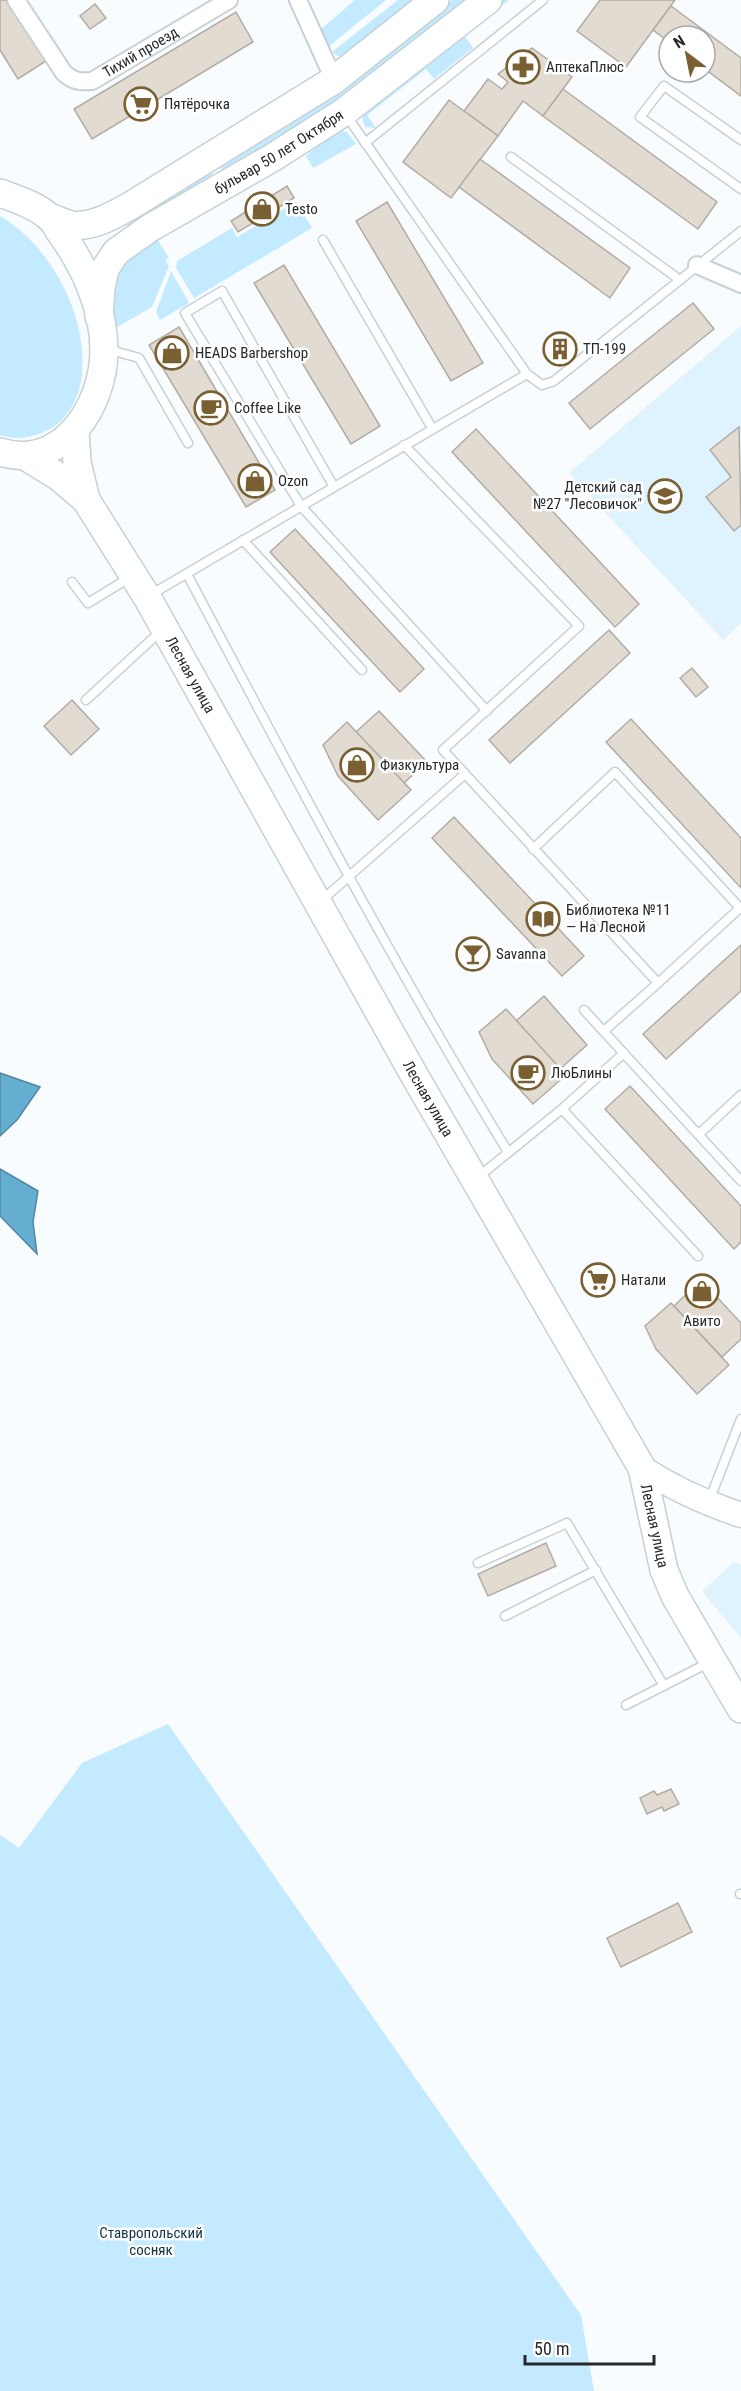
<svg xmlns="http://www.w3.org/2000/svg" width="741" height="2391" font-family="'Roboto Condensed',sans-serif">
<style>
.built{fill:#dff3fe}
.green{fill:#c3eaff}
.water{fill:#64aed1;stroke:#5186a0;stroke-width:1.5}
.building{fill:#e1dbd1;stroke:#b2aca2;stroke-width:1.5}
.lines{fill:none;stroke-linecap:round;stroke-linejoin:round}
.service-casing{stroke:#c5d1d7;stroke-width:11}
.minor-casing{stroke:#c5d1d7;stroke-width:20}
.secondary-casing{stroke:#c5d1d7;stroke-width:27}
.primary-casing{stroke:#c5d1d7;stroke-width:30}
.service{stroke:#fff;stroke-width:8}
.minor{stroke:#fff;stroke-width:16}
.secondary{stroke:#fff;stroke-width:24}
.primary{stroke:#fff;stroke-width:27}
.labels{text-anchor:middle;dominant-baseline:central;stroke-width:5;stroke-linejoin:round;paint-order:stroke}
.street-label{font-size:15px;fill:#25292c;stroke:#fff}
.poi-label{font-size:15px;fill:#25292c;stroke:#fff;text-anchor:start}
.park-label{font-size:15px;fill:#133545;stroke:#fff}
</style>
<rect width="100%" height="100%" fill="#f8fcff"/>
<g class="built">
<path d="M741,326v297l-18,17 -154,-167z"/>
<path d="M734,1562l7,3v73l-39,-47z"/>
</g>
<g class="green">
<path d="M355,0h31l-58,47 -7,-13v-5z"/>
<path d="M398,0h25l-80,59 -11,-7z"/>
<path d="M452,0h19l-127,100 -120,73 -6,-9 162,-106z"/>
<path d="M500,0h9l-45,35 9,13 -39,31 -8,-10 -59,46 9,13 -11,-1 -4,-13z"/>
<path d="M336,130l11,2 9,12 -43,24 -7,-12z"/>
<path d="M210,170l5,8 -83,48 -7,-1v-3z"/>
<path d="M296,202l16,26 -118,70 -18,-30 1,-7 55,-33 5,9z"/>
<path d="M0,216c53,31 93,108 80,170 -4,16 -13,32 -27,41 -16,10 -35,14 -53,8z"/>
<path d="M156,237l13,21 -4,2 4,6 -17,41 -40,23 -4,-32 12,-35z"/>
<path d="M171,271l18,32 -29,17 -4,-8z"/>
<path d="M168,1724l413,591 13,76h-594v-556l19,13 63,-85z"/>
</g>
<g class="water">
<path d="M0,1073l40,14 -23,33 -17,16z"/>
<path d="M0,1169l38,22 -5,31 4,32 -37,-38z"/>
</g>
<g class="building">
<path d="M0,0h6l40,61 -28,18 -18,-29z"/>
<path d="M600,0h75l-49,67 -49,-36z"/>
<path d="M95,4l11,14 -16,11 -10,-13z"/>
<path d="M671,6l70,52v38l-36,-27v-33h-36v6l-16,-12z"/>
<path d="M236,12l17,30 -161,97 -18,-30z"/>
<path d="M532,48l40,29 -29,39 -20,-15 -25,35 -34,-25 24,-32 14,10 6,-7 -10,-8z"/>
<path d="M563,89l154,113 -19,27 -155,-113z"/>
<path d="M449,100l49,36 -47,62 -48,-36z"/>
<path d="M480,159l150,109 -20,30 -151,-111z"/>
<path d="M287,186l7,12 -56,34 -7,-11z"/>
<path d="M387,202l96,161 -32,18 -95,-160z"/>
<path d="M284,265l96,161 -29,18 -97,-161z"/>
<path d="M693,303l21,26 -124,100 -21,-26z"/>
<path d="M179,327l96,163 -29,17 -97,-162z"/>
<path d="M565,336l9,11 -20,16 -9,-11z"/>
<path d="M739,427l2,98 -7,6 -28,-34 25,-20 -21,-27z"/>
<path d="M476,429l163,175 -24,23 -163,-175z"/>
<path d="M295,529l129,140 -24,23 -130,-140z"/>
<path d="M609,630l21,23 -120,110 -21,-23z"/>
<path d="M692,668l16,19 -12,10 -16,-19z"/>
<path d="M72,700l27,29 -28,26 -27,-29z"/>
<path d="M379,711l48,51 -23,21 -48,-51z"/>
<path d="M631,719l110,119v50l-135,-146z"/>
<path d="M347,722l64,68 -33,30 -40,-44 -15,-31z"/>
<path d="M454,817l130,139 -22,20 -130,-138z"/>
<path d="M741,945v46l-75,68 -23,-25z"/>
<path d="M544,996l43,49 -27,24 -44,-48z"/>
<path d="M506,1009l60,66 -33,29 -41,-45 -13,-27z"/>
<path d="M630,1086l111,120v36l-7,7 -129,-140z"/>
<path d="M600,1263l14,24 -18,10 -14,-24z"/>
<path d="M701,1280l40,43v16l-19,18 -48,-51z"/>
<path d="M671,1303l58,62 -32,29 -41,-45 -11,-23z"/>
<path d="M546,1543l10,23 -68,30 -10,-22z"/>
<path d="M671,1789l8,15 -15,7 -2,-4 -15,7 -7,-16 14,-7 3,4z"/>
<path d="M678,1903l14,29 -71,35 -14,-29z"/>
</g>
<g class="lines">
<g class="service-casing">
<g id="service">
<path d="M346,115l181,259 15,11 12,-4 187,-150"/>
<path d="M741,140l-77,-54 -24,31 101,72"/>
<path d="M365,143l178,-143"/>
<path d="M511,157l169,123"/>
<path d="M323,240l109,188"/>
<path d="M107,349l32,9 49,85"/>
<path d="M404,445l175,181 -136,124 215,233 -54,48"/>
<path d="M334,487l-112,-196 -37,22 116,193 186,205"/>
<path d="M243,540l119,130"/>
<path d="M187,574c103,195 206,390 321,578"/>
<path d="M72,582l16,21 41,-25"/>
<path d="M150,595l377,-221"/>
<path d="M86,700l76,-70"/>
<path d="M533,849l82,-77 125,136 -82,75"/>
<path d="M321,901l144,-127"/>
<path d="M584,1010l157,171"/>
<path d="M562,1109l136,147"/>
<path d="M699,1134l42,-39"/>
<path d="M477,1178l85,-69 62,-56"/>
<path d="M709,1501l32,-82"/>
<path d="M478,1563l89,-40 97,163"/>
<path d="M505,1616l91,-46"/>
<path d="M626,1705l84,-43"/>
<path d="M740,1894h1"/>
</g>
</g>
<g class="minor-casing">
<g id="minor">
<path id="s1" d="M16,0l48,73c9,8 15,9 28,8l137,-81"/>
<path d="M298,0l36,80"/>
<path d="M697,265l44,19"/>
</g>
</g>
<g class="secondary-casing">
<path id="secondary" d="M642,1468c32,21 63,35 99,47"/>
</g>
<g class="primary-casing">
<g id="primary">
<path d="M0,193c16,6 36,12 49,24 5,4 8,10 11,15 24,33 44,76 44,118 0,56 -42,121 -104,102"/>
<path d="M49,217c7,2 16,7 23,8 22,3 45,-12 63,-22l199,-123 101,-80"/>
<path id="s2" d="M99,317l2,-29 4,-19 11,-17 34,-24 122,-70 72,-46 144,-112"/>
<path d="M75,431l2,31 9,38"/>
<path id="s3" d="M25,456l34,21 27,23 61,97 266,476 229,395 22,102 11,26 66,113"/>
</g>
</g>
<use href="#service" class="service"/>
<use href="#minor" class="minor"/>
<use href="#secondary" class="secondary"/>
<use href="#primary" class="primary"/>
</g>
<defs>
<g id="pharmacy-ring" transform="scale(1.725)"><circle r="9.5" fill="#fff" stroke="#795f31" stroke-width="1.5"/><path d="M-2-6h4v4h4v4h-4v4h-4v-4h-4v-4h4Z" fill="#795f31"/></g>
<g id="supermarket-ring" transform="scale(1.725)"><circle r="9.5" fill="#fff" stroke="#795f31" stroke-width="1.5"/><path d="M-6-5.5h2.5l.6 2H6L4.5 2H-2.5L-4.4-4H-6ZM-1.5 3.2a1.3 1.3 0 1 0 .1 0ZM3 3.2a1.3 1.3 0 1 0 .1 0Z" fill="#795f31"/></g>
<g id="shop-ring" transform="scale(1.725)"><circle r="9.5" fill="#fff" stroke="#795f31" stroke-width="1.5"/><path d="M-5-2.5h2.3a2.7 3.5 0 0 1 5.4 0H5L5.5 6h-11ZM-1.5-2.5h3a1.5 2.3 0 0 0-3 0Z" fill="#795f31"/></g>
<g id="building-ring" transform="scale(1.725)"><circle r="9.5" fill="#fff" stroke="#795f31" stroke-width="1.5"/><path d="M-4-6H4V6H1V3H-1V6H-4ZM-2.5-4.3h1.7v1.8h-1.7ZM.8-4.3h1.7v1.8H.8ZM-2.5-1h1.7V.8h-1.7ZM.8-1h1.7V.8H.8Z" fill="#795f31"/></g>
<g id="cafe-ring" transform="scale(1.725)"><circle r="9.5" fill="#fff" stroke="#795f31" stroke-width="1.5"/><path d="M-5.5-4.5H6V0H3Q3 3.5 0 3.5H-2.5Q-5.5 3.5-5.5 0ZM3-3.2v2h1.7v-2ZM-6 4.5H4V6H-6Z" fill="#795f31"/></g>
<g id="school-ring" transform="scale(1.725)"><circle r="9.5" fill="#fff" stroke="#795f31" stroke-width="1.5"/><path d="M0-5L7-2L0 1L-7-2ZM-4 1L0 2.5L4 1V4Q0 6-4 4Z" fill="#795f31"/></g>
<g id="library-ring" transform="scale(1.725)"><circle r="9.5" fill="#fff" stroke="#795f31" stroke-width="1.5"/><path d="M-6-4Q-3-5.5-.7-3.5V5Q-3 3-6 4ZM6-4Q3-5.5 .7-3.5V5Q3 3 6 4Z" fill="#795f31"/></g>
<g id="bar-ring" transform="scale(1.725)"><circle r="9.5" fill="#fff" stroke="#795f31" stroke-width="1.5"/><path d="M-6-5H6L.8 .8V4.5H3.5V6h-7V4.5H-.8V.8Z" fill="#795f31"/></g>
</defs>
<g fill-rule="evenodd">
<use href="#pharmacy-ring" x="523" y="67"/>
<use href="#supermarket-ring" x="141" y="104"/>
<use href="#shop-ring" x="262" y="209"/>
<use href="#building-ring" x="560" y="349"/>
<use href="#shop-ring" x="172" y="353"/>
<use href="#cafe-ring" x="211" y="408"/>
<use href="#shop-ring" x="255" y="481"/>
<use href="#school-ring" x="665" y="496"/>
<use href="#shop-ring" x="357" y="765"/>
<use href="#library-ring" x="543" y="919"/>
<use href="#bar-ring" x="473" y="954"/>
<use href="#cafe-ring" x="528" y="1073"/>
<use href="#supermarket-ring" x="598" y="1280"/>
<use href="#shop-ring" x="702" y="1291"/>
</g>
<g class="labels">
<g class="street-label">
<text stroke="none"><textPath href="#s1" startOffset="174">Тихий проезд</textPath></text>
<text stroke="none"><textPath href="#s2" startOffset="260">бульвар 50 лет Октября</textPath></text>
<text stroke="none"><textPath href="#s3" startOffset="279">Лесная улица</textPath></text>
<text stroke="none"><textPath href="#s3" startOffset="765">Лесная улица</textPath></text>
<text stroke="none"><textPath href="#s3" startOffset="1251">Лесная улица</textPath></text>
</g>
<g class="poi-label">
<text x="546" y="67">АптекаПлюс</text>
<text x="164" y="104">Пятёрочка</text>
<text x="285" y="209">Testo</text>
<text x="583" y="349">ТП-199</text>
<text x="195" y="353">HEADS Barbershop</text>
<text x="234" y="408">Coffee Like</text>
<text x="278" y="481">Ozon</text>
<text x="642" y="487" text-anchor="end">Детский сад<tspan x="642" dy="17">№27 "Лесовичок"</tspan></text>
<text x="380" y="765">Физкультура</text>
<text x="566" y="910">Библиотека №11<tspan x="566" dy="17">— На Лесной</tspan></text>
<text x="496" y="954">Savanna</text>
<text x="551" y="1073">ЛюБлины</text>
<text x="621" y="1280">Натали</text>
<text x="702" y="1321" text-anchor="middle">Авито</text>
</g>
<g class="park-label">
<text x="151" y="2233">Ставропольский<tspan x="151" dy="17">сосняк</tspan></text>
</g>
</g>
<g transform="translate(687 54) rotate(328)"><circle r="28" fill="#ffffff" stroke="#a8a9ab" stroke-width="1.5"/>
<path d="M0-4.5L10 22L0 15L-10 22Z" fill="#795f31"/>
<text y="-9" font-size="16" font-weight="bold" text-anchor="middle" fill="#25292c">N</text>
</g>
<path d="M525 2355v9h129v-9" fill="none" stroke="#25292c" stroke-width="3"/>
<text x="534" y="2355" font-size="18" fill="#25292c" stroke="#ffffff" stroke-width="4.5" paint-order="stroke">50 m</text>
</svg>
